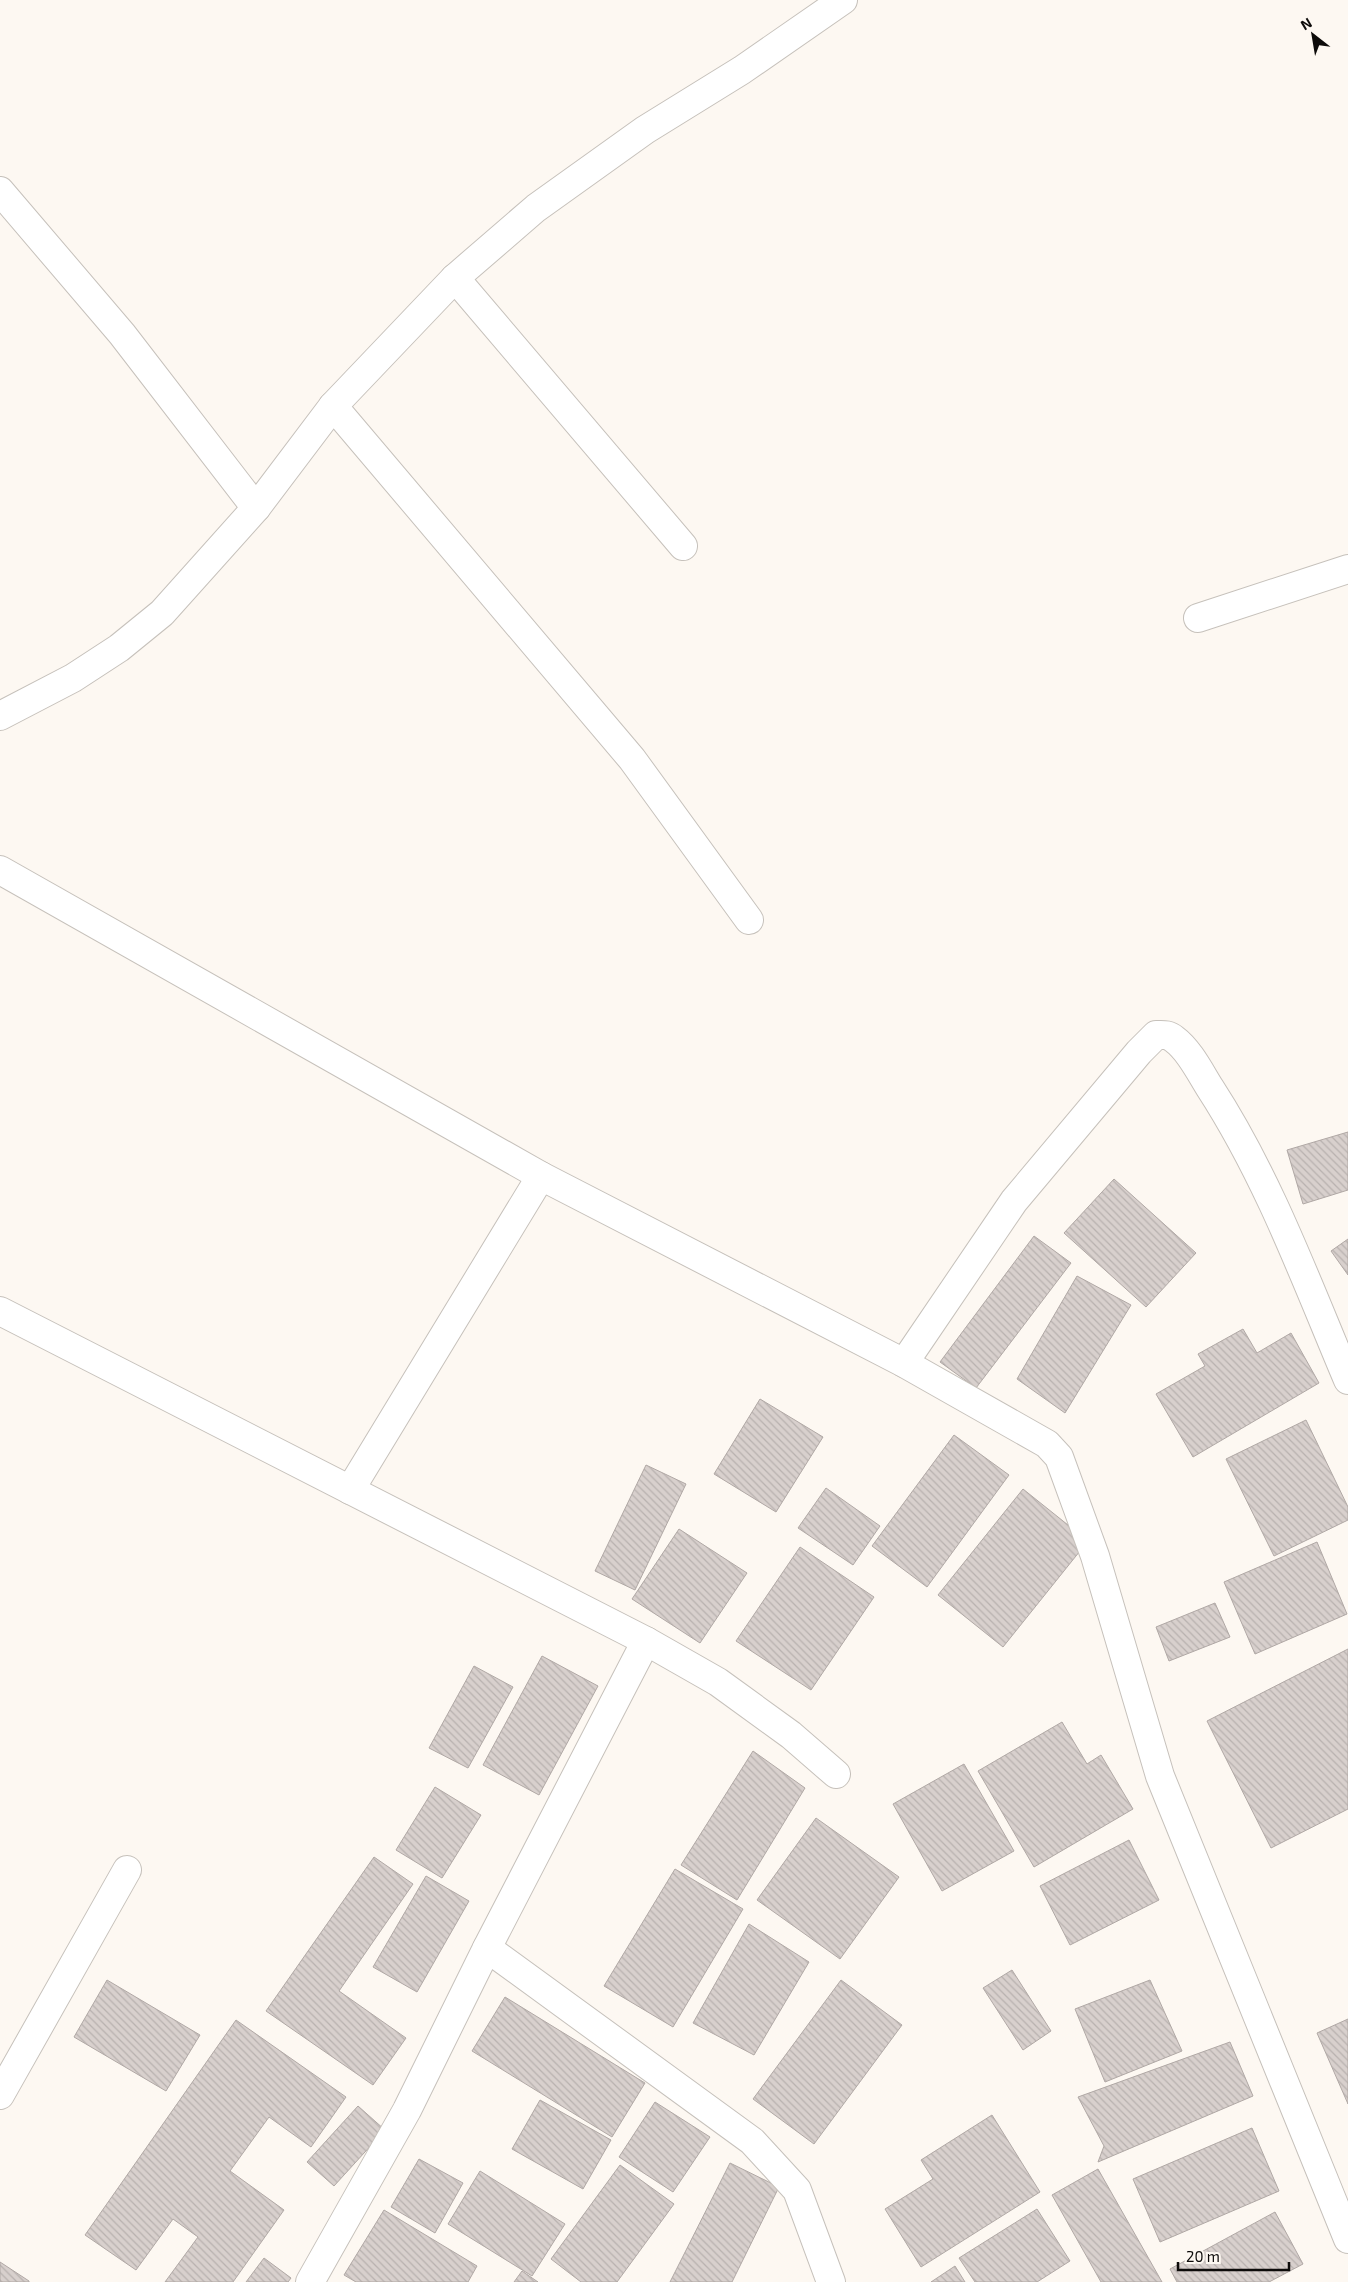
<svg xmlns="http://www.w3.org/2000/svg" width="1348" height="2282" font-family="'Exo 2',sans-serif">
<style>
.building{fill:url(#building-back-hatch);stroke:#b0a8a5}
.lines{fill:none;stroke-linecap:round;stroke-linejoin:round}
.minor-casing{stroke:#c6c1bb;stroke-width:30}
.minor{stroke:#fff;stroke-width:28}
</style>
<defs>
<pattern id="building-back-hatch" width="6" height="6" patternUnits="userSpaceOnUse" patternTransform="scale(1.25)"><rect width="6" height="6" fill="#d8d0cd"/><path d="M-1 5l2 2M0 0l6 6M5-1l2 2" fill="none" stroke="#b8b1af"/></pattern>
</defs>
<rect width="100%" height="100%" fill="#fdf8f2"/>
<g class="building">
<path d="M1348,1132v58l-45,14 -16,-54z"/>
<path d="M1114,1179l82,74 -50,54 -82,-74z"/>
<path d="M1034,1236l37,27 -95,125 -36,-26z"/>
<path d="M1348,1239v36l-17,-24z"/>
<path d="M1077,1276l54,29 -66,108 -48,-34z"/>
<path d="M1243,1329l14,24 34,-20 28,50 -126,74 -37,-63 49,-28 -7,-12z"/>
<path d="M760,1399l63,38 -47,75 -62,-38z"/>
<path d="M1306,1420l42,87v13l-74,36 -48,-97z"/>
<path d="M954,1435l55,40 -82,112 -55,-41z"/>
<path d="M646,1465l40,19 -51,106 -40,-19z"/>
<path d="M826,1488l54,38 -27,39 -55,-37z"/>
<path d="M1023,1489l65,52 -85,106 -65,-52z"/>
<path d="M679,1529l68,44 -47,70 -68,-44z"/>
<path d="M1317,1542l30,72 -92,40 -31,-72z"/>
<path d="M800,1547l74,50 -63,93 -75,-49z"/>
<path d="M1215,1603l15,34 -61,24 -13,-34z"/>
<path d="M1348,1649v160l-77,39 -64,-127z"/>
<path d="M542,1656l56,30 -59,109 -56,-30z"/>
<path d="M474,1666l39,21 -45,81 -39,-20z"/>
<path d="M1062,1722l25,42 14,-9 32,54 -99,58 -56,-96z"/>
<path d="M753,1751l52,37 -68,112 -56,-35z"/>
<path d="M964,1764l50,87 -72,40 -49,-87z"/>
<path d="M435,1787l46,28 -39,63 -46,-28z"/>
<path d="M816,1818l83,59 -59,82 -83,-59z"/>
<path d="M1129,1840l30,60 -89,45 -30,-59z"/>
<path d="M374,1857l39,27 -74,107 67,47 -33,47 -107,-74z"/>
<path d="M675,1869l68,40 -70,118 -69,-41z"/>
<path d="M426,1876l43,25 -52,91 -44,-25z"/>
<path d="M749,1924l60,38 -55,93 -61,-32z"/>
<path d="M1012,1970l39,61 -28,19 -40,-62z"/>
<path d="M107,1980l93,55 -34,56 -92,-54z"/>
<path d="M841,1980l61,45 -88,119 -61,-45z"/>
<path d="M1150,1980l32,71 -77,31 -30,-73z"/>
<path d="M505,1997l140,86 -33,54 -140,-86z"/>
<path d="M1348,2019v85l-31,-71z"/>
<path d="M236,2020l110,77 -35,50 -42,-30 -39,54 54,39 -51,72h-68l33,-45 -25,-18 -37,51 -51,-35z"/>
<path d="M1230,2042l23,54 -155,66 6,-16 -26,-49z"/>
<path d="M540,2100l71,40 -28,49 -71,-40z"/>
<path d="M655,2102l55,35 -37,55 -54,-35z"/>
<path d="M358,2106l27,24 -51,56 -27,-24z"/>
<path d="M992,2115l48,77 -119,75 -36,-58 48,-30 -12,-19z"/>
<path d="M1252,2128l27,63 -119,51 -27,-63z"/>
<path d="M419,2159l44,24 -28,50 -44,-26z"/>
<path d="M730,2163l49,24 -47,95h-62z"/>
<path d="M620,2165l54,39 -57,78h-36l-30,-23z"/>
<path d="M1098,2169l64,113h-61l-49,-87z"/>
<path d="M480,2171l85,53 -33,52 -84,-52z"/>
<path d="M1037,2209l33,52 -33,21h-62l-16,-24z"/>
<path d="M384,2210l93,56 -9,16h-112l-12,-7z"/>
<path d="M1275,2212l28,52 -34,18h-92l-7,-13z"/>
<path d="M264,2258l27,20 -3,4h-42z"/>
<path d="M0,2262l29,19v1h-29z"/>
<path d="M955,2266l10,16h-34z"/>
<path d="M522,2271l16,11h-24z"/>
</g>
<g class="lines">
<g class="minor-casing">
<g id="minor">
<path d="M0,191l122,143 134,174"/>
<path d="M455,278l228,268"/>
<path d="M333,406l299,353 117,161"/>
<path d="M1198,618l150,-49"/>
<path d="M0,716l73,-38 46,-30 43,-35 94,-105 77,-102 122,-128 81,-70 109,-78 97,-60 101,-70"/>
<path d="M0,870l541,306 363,187 143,81 12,13 36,99 65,220 188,463"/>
<path d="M0,1311l646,330 72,41 73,53 45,39"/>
<path d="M904,1363l110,-162 125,-149 17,-17c7,0 12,-1 18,4 15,11 26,33 36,49 59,91 96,193 138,292"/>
<path d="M350,1490l191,-314"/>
<path d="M487,1948l265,193 45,49 34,92"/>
<path d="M0,2095l127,-225"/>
<path d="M310,2282l97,-172 80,-162 159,-307"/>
</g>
</g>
<use href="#minor" class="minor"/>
</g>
<g transform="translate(1313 35) rotate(329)" stroke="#fdf8f2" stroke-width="4" paint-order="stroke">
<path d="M0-4L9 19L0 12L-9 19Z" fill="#0d0b0a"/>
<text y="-8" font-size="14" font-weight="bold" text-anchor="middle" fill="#0d0b0a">N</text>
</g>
<path d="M1178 2262v8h111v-8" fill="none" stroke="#0d0b0a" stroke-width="2.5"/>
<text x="1186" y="2262" font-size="15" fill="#0d0b0a" stroke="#fdf8f2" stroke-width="4" paint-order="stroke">20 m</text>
</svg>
